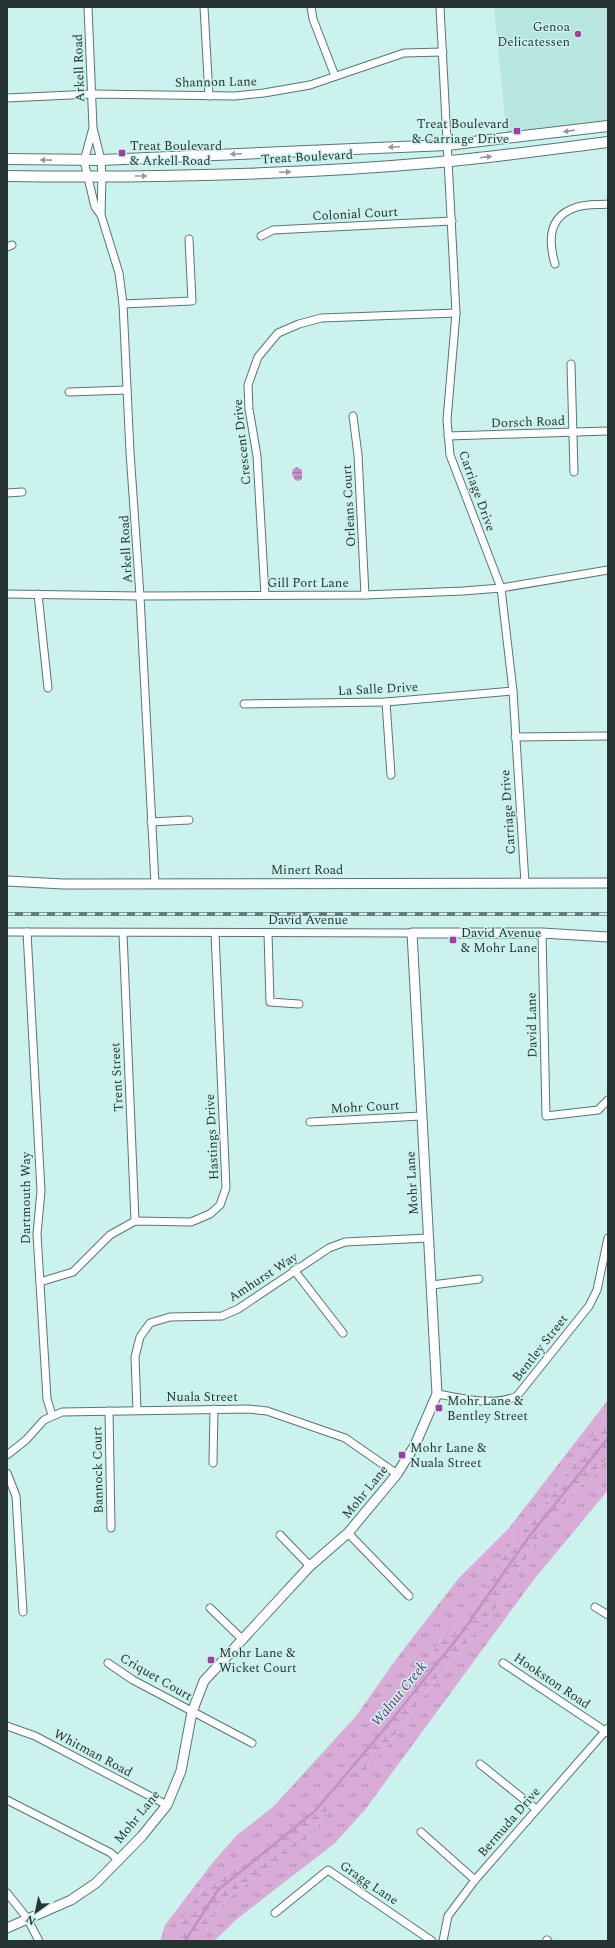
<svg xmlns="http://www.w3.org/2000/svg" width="615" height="1948" font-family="Spectral,serif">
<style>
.built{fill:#b7e6df}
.grass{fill:url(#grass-tufts)}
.wetland{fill:url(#wetland-marsh)}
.water{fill:url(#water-rules)}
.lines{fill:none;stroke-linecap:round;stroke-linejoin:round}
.stream{stroke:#c58ec5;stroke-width:2.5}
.minor-casing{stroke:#557773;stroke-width:9}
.tertiary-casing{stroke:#557773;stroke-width:11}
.secondary-casing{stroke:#557773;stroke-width:12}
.minor{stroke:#fff;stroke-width:7}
.tertiary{stroke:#fff;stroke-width:9}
.secondary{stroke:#fff;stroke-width:10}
.rail-casing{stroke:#637a77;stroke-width:4}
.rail{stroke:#ccf2ed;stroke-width:2.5;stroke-dasharray:8;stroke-linecap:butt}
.oneway{fill:#929a99}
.poi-dot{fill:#a03da3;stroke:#ccf2ed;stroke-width:1.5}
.labels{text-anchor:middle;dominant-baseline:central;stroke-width:3;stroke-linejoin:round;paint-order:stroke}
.poi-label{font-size:13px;fill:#263533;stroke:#ccf2ed;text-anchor:start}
.street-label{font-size:13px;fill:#263533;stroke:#ccf2ed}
.water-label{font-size:14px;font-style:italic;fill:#6f2d70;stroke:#ccf2ed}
</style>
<defs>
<pattern id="grass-tufts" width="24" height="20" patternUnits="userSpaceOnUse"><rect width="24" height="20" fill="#d8acd7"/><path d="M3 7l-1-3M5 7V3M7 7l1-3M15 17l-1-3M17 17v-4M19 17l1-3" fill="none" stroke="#af8daf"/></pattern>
<pattern id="wetland-marsh" width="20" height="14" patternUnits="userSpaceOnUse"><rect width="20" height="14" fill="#d8acd7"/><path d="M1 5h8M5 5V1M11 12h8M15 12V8" fill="none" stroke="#af8daf"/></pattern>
<pattern id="water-rules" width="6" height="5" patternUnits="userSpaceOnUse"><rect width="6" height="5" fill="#c58ec5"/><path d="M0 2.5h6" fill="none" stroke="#a075a1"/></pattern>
</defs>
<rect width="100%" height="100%" fill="#ccf2ed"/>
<path class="built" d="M494,7h114v119l-101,12z"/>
<path class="grass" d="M608,1400v16l-55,77 -55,69 -26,56 -24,10 -23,36 -1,16 -72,88 3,13 29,-32 64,-85 25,-27 24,-31 44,-73 37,-46 14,-9 16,-22v34l-76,92 -168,229 -29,32 -98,76 -23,22h-14l15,-26 14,-18 79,-59 14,-17 13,-34 -20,24 -40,31 -74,49 -13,17 -16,33h-12l5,-16 49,-64 23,-26 36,-28 83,-91 41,-58 61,-79 51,-51z"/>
<g class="wetland">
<path d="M608,1416v40l-16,22 -14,9 -37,46 -44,73 -24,31 -25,27 -64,85 -29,33 -3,-14 71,-88 2,-16 23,-36 24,-10 26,-56 55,-69z"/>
<path d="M337,1786l-15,35 -14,17 -79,59 -14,18 -15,26h-28l16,-33 13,-17 74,-49 40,-31z"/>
</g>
<path class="water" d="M297,467l5,3v9l-3,2 -4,-1 -3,-6 1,-5z"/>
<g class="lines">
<path class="stream" d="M185,1941l33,-51 97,-79 71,-84 77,-96 65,-93 80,-100"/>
<g class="minor-casing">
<g id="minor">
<path d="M88,7l5,121 8,32 1,17 -1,38 -6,-8 -11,-46 9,-33"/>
<path d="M204,7l5,89"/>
<path d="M311,7l2,12 22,57"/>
<path d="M440,7l16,306 -9,107 3,35 51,133 12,103 12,192"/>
<path d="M7,98l85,-4 143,2 29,-3 46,-8 94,-32 39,-1"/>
<path d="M101,215l18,58 4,31 7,148 10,144 15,288"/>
<path d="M261,236l12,-6 179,-9"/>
<path d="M7,247l5,-2"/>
<path d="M555,264c-7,-24 -7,-48 22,-57 9,-3 21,-2 31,-3"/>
<path d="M123,304l69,-3 -3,-62"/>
<path d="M571,364l3,108"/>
<path d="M69,392l58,-2"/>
<path d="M353,416l5,39 7,140"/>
<path d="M448,436l160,-5"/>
<path d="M7,493l15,-1"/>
<path d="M7,594l133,2 225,-1 98,-4 38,-3 107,-18"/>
<path d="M38,594l10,94"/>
<path d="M265,595l-8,-139 -8,-47 -1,-24 10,-28 20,-24 21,-9 22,-6 135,-5"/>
<path d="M386,702l5,73"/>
<path d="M244,704l142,-2 127,-11"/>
<path d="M515,737l93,-1"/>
<path d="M151,822l38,-2"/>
<path d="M7,932l405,1"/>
<path d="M27,932l14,259 -4,43 10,165 5,16"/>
<path d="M123,933l12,288"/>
<path d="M268,933l2,69 29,2"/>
<path d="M542,933l4,183 52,-6 10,-10"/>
<path d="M310,1122l111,-6"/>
<path d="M294,1270l49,63"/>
<path d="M40,1282l33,-10 37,-37 25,-14 56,1 19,-8 10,-9 6,-17 -11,-255"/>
<path d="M432,1285l47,-6"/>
<path d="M437,1394c26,4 55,13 80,2l72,-90 8,-16 11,-52"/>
<path d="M137,1410l-2,-53 5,-20 10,-14 20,-6 52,-1 16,-7 91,-61 16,-6 83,-4"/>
<path d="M109,1411l2,117"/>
<path d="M7,1455l19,-15 18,-20 18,-8 186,-3 19,2 78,27 52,36"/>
<path d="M213,1463l1,-54"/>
<path d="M7,1473l9,23 7,116"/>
<path d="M348,1533l61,63"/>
<path d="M280,1535l30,31"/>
<path d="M595,1607l13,8"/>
<path d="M210,1608l33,32"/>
<path d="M108,1663l25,17 119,63"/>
<path d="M503,1663l105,70"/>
<path d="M7,1726l28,10 132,69"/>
<path d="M480,1764l56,45"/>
<path d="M7,1800l104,53 8,8"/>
<path d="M421,1832l54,48"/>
<path d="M7,1893l20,25 12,23"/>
<path d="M275,1913l53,-43 104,71"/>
<path d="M547,1940l1,1"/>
<path d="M443,1941l5,-25 27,-36 133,-152"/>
</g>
</g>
<g class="tertiary-casing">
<g id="tertiary">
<path d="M7,881l56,3 545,-1"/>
<path d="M7,1928l64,-28 25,-17 46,-47 25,-31 14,-34 11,-59 12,-31 106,-115 38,-33 49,-59 18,-29 22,-51 -25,-461h130l66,4"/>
</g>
</g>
<g class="secondary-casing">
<g id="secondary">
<path d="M7,159l94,1 346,-15 161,-19"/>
<path d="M7,176c144,2 289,-1 433,-14 56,-5 112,-13 168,-20"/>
</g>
</g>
<use href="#minor" class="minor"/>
<use href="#tertiary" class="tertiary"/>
<use href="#secondary" class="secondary"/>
<g class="rail-casing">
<path id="rail" d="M7,914h601"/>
</g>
<use href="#rail" class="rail"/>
</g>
<defs><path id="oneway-solid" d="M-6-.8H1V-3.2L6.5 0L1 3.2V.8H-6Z"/></defs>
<g class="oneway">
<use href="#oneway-solid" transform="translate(569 131) rotate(172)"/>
<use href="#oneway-solid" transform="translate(394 147) rotate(177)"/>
<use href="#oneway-solid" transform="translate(236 154) rotate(177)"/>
<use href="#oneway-solid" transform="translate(486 157) rotate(-7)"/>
<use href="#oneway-solid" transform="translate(46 160) rotate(-179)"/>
<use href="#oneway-solid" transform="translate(285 172) rotate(-3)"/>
<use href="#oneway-solid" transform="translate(141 176)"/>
</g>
<g class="poi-dot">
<circle cx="578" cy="34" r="4"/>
<rect x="513" y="127" width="8" height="8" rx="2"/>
<rect x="118" y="149" width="8" height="8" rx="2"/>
<rect x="449" y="936" width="8" height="8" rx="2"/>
<rect x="435" y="1404" width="8" height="8" rx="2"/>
<rect x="398" y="1451" width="8" height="8" rx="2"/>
<rect x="207" y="1656" width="8" height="8" rx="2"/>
</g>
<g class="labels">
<g class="poi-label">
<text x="570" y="27" text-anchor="end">Genoa<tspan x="570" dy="15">Delicatessen</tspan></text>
<text x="509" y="124" text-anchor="end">Treat Boulevard<tspan x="509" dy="15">&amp; Carriage Drive</tspan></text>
<text x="130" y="146">Treat Boulevard<tspan x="130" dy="15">&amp; Arkell Road</tspan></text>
<text x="461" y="933">David Avenue<tspan x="461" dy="15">&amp; Mohr Lane</tspan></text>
<text x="447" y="1401">Mohr Lane &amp;<tspan x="447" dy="15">Bentley Street</tspan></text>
<text x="410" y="1448">Mohr Lane &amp;<tspan x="410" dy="15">Nuala Street</tspan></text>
<text x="219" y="1653">Mohr Lane &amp;<tspan x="219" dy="15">Wicket Court</tspan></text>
</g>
<g class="street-label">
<text transform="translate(79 68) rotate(-92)">Arkell Road</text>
<text transform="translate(216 82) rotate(-1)">Shannon Lane</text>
<text transform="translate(307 157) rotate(-3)">Treat Boulevard</text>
<text transform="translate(355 214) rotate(-3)">Colonial Court</text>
<text transform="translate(528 422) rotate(-2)">Dorsch Road</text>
<text transform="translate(242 442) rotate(-96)">Crescent Drive</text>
<text transform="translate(477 491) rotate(70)">Carriage Drive</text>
<text transform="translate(349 506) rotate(-93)">Orleans Court</text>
<text transform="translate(126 549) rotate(-93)">Arkell Road</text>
<text x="308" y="583">Gill Port Lane</text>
<text transform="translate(378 689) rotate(-3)">La Salle Drive</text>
<text transform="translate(508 812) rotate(-94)">Carriage Drive</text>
<text x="307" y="870">Minert Road</text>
<text x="308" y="920">David Avenue</text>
<text transform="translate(532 1025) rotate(-91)">David Lane</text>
<text transform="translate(117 1077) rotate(-93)">Trent Street</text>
<text transform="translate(365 1107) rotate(-3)">Mohr Court</text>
<text transform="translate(212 1137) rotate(-93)">Hastings Drive</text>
<text transform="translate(412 1183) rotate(-93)">Mohr Lane</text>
<text transform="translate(26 1198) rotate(-90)">Dartmouth Way</text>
<text transform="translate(263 1277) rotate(-33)">Amhurst Way</text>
<text transform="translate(540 1348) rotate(-52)">Bentley Street</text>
<text x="202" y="1397">Nuala Street</text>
<text transform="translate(98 1470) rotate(-91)">Bannock Court</text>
<text transform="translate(365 1492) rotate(-51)">Mohr Lane</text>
<text transform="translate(156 1677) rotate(30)">Criquet Court</text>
<text transform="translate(552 1681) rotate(34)">Hookston Road</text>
<text transform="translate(93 1753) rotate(28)">Whitman Road</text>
<text transform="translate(137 1817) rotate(-51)">Mohr Lane</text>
<text transform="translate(509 1822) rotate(-49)">Bermuda Drive</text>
<text transform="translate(369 1883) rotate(34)">Gragg Lane</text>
</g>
<g class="water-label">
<text transform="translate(399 1694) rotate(-51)">Walnut Creek</text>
</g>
</g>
<rect width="615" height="1948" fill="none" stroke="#263533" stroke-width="16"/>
<g transform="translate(36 1912) rotate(213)" stroke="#ccf2ed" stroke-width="3" paint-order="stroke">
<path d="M0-3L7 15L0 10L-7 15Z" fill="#263533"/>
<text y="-6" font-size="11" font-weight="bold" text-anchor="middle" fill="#263533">N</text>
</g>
</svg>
